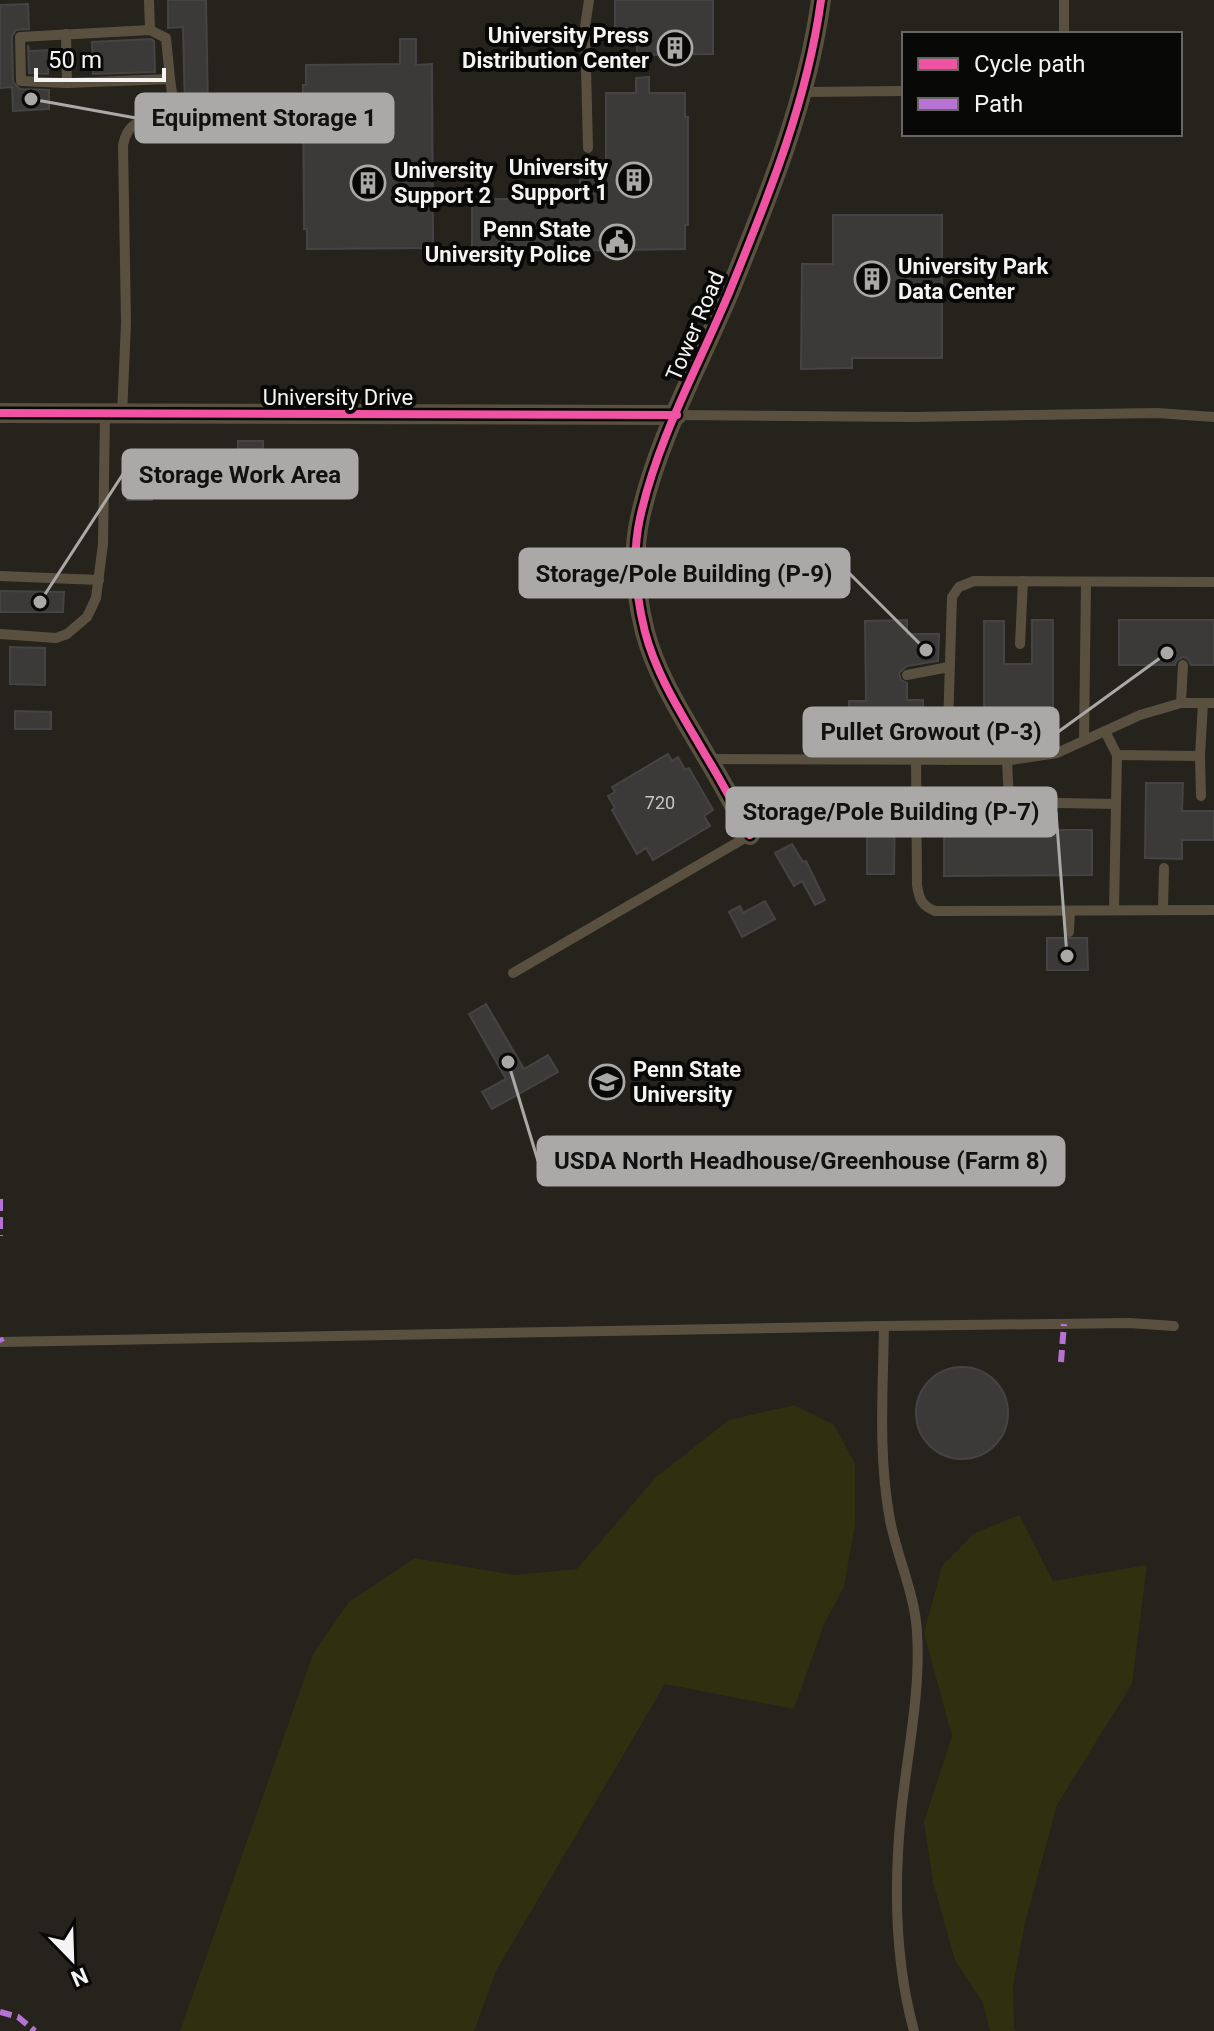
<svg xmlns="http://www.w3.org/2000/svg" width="1214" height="2031" font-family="Roboto,sans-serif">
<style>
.built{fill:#25231c;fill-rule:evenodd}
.green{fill:#2e300f}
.building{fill:#3b3a39;stroke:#454444;stroke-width:2}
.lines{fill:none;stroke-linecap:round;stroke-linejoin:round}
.lane{stroke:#5a5040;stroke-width:10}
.street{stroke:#5a5040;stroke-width:20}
.quiet{stroke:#b673d3;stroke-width:6;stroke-dasharray:12 6;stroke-linecap:butt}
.cycleway-casing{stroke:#080807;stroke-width:13}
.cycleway{stroke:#f153a3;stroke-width:8}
.labels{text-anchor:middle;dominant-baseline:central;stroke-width:8;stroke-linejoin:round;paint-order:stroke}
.number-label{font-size:18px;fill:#c6c6c4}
.poi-label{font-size:22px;font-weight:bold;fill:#f5f4f3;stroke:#080807;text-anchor:end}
.street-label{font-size:22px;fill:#f5f4f3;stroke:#080807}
.leader{fill:none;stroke:#aaa9a8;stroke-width:3}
.callout-dot{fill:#aaa9a8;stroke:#080807;stroke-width:3}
.callout{fill:#aaa9a8;stroke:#aaa9a8;stroke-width:3}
.callout-label{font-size:24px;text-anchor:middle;font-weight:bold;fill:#111}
</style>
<rect width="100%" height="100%" fill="#1e1d1c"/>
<path class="built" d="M0,0h1214v2031h-1214zM904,34h276v100h-276z"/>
<g class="green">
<path d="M794,1405l40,20 21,38v62l-11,62 -20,37 -30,85 -129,-25 -169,287 -22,60h-294l133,-377 36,-52 66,-44 100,17 62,-6 79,-92 73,-57z"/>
<path d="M1019,1515l34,66 94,-16 -15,119 -75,121 -32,118 -12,63 1,43 3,2h-27l-7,-28 -28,-43 -22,-78 -9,-60 28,-86 -28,-103 18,-67 31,-32z"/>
</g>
<g class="building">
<path d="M168,0h38l2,109h-23l-2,-82 -15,1z"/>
<path d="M615,0h98v54l-76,1v-13h-22z"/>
<path d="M28,4l1,25 -13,1 -4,6 1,46 7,7 29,1v19l-36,2 -1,-24 -12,1v-83z"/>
<path d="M151,39l3,2 1,31 -62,2 -1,-32z"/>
<path d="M400,39h16v26l16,-1 1,184 -126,1v-20h-3l-1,-144h3v-20l94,-1z"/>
<path d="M28,45l1,6 23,-1v19h-4v5l-19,-1z"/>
<path d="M649,77v16h36v24h3v108h-3v24l-213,3v-53h108v-38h26v-68h30v-15z"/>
<path d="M833,215h109v143h-90v10l-51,1 1,-105h31z"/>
<path d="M238,441h25v49l-25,-1z"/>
<rect x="127" y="452" width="25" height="48"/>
<path d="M0,591l64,1 -1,20h-63z"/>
<path d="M907,620v14h32l-1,27 -31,5 -8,7 2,7 6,3v17h16v27h-20l-12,11 -10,1 -13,-12h-19v-26h17l-1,-80z"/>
<path d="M1032,620h21v96l-69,1v-96h20v43h28z"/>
<path d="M1119,620h95v45h-23l-3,-6 -5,-2 -6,3 -2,5h-56z"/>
<path d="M10,647l35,1v37l-35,-1z"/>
<path d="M15,711l36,1v17h-36z"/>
<path d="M668,754l4,7 6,-4 7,13 4,-2 24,42 -9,6 6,10 -57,34 -7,-12 -9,6 -25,-44 3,-2 -7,-12 7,-4 -3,-5z"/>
<path d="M1146,783h37l-1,28h32v29h-32v19l-37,-1z"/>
<path d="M867,804l28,1 -1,69h-27z"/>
<path d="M944,830h148v45l-148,1z"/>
<path d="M792,844l11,18 3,-1 19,39 -10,5 -13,-24 -8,5 -19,-33z"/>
<path d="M765,901l10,18 -33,18 -13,-25 11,-6 3,7z"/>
<path d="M1047,938h40l1,32h-41z"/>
<path d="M486,1004l38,65 24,-14 10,17 -66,37 -10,-17 24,-13 -37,-65z"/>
<circle cx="962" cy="1413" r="46"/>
</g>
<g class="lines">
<g class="lane">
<path d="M149,0l1,30"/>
<path d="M150,30l16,8 4,41 -103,4 -46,-2 -1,-44z"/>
<path d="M66,34l1,49"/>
<path d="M1064,34v-34"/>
<path d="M804,92l100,-1"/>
<path d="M588,148l-3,-121 4,-27"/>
<path d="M122,415l4,-92 -3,-178c6,-30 25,-22 48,-29l2,-16 -3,-21"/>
<path d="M677,415l236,2 244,-4 57,4"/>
<path d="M0,576l99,4"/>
<path d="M0,634l56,4 11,-4 20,-17 9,-19 7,-54 2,-129"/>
<path d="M1020,644l3,-63"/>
<path d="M907,675l42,-8"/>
<path d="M1181,703l2,-38"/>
<path d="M1041,723l2,32"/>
<path d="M993,725l1,35"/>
<path d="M1105,731l12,24 -3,155"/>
<path d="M1084,740l2,-158"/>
<path d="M1117,755l83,1 3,-53"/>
<path d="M1200,756l1,40"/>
<path d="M708,759l303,1 46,-7 83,-38 41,-12h33"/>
<path d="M916,759l1,126c2,14 5,21 18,26l279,-1"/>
<path d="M947,760l5,-163 7,-10 15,-6 240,1"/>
<path d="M1007,760l2,42 107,2"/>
<path d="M1163,910l1,-42"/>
<path d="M1069,932l1,-21"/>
<path d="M513,973l237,-138"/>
<path d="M884,1326c-1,64 -6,130 6,194 7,37 25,74 27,112 4,60 -10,122 -16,182 -7,70 -6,148 13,217"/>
<path d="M0,1342l884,-16 245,-3 45,3"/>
</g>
<g class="street">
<path d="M0,413l677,2"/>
<path d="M750,835c-14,-26 -28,-53 -44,-79 -23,-40 -49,-79 -61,-124 -9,-36 -13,-78 -5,-114 17,-78 58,-151 89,-225 39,-96 78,-190 92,-293"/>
</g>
<g class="quiet">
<path d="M0,1199v37"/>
<path d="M0,1338l2,4"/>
<path d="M1061,1362l3,-38"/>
<path d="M0,2012l18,5 17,14"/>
</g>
<g class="cycleway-casing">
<g id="cycleway">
<path d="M0,413l677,2"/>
<path d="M750,835c-14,-26 -28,-53 -44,-79 -23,-40 -49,-79 -61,-124 -9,-36 -13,-78 -5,-114 17,-78 58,-151 89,-225 39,-96 78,-190 92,-293"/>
</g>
</g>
<use href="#cycleway" class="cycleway"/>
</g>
<defs>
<g id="building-ring" transform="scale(1.8)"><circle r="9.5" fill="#080807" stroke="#aaa9a8" stroke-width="1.5"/><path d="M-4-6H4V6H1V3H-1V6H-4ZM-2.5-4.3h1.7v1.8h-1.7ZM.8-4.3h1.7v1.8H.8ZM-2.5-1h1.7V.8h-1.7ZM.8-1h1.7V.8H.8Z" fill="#aaa9a8"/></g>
<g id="civic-ring" transform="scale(1.8)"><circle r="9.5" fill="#080807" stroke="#aaa9a8" stroke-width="1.5"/><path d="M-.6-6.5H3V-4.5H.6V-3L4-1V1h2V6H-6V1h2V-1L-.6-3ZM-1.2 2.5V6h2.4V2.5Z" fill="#aaa9a8"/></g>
<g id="university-ring" transform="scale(1.8)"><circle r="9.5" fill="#080807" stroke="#aaa9a8" stroke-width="1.5"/><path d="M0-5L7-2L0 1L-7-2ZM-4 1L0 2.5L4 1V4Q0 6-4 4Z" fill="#aaa9a8"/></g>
</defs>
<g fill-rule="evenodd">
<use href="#building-ring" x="675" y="48"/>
<use href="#building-ring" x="634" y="180"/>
<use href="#building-ring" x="368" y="183"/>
<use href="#civic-ring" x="617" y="242"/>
<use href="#building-ring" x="872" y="279"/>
<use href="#university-ring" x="607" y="1082"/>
</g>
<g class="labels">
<g class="number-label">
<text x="660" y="802">720</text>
</g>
<g class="poi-label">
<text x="649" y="35">University Press<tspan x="649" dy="25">Distribution Center</tspan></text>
<text x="608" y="167">University<tspan x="608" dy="25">Support 1</tspan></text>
<text x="394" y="170" text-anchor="start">University<tspan x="394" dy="25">Support 2</tspan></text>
<text x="591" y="229">Penn State<tspan x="591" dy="25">University Police</tspan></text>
<text x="898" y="266" text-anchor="start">University Park<tspan x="898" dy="25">Data Center</tspan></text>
<text x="633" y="1069" text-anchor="start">Penn State<tspan x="633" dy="25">University</tspan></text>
</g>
<g class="street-label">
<text transform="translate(695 326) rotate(-67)">Tower Road</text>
<text x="338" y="397">University Drive</text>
</g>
</g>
<path class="leader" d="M31 99L136 118M40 602L123 474M926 650L849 573M1167 653L1058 732M1067 956L1056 812M508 1062L538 1161"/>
<g class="callout-dot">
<circle cx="31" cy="99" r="8"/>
<circle cx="40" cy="602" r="8"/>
<circle cx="926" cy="650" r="8"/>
<circle cx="1167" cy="653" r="8"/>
<circle cx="1067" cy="956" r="8"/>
<circle cx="508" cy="1062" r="8"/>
</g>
<g class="callout">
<rect x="136" y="94" width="257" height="48" rx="8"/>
<rect x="123" y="450" width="234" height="48" rx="8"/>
<rect x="520" y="549" width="329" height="48" rx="8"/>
<rect x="804" y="708" width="254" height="48" rx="8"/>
<rect x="727" y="788" width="329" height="48" rx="8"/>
<rect x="538" y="1137" width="526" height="48" rx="8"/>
</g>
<g class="callout-label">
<text x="264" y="126">Equipment Storage 1</text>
<text x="240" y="483">Storage Work Area</text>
<text x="684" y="582">Storage/Pole Building (P-9)</text>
<text x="931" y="740">Pullet Growout (P-3)</text>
<text x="891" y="820">Storage/Pole Building (P-7)</text>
<text x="801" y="1169">USDA North Headhouse/Greenhouse (Farm 8)</text>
</g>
<rect x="902" y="32" width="280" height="104" fill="#080807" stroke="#676665" stroke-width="2"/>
<rect x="918" y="58" width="40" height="12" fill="#f153a3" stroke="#676665" stroke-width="2"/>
<text x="974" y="72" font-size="24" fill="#f5f4f3">Cycle path</text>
<rect x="918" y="98" width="40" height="12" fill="#b673d3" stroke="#676665" stroke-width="2"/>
<text x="974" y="112" font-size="24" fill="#f5f4f3">Path</text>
<g transform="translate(72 1959) rotate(157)" stroke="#080807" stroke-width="6" paint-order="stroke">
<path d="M0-6L14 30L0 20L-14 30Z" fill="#f5f4f3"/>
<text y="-12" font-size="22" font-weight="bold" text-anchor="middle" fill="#f5f4f3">N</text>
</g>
<path d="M36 68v12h128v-12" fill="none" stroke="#f5f4f3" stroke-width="4"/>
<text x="48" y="68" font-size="24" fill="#f5f4f3" stroke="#080807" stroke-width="6" paint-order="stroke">50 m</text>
</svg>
